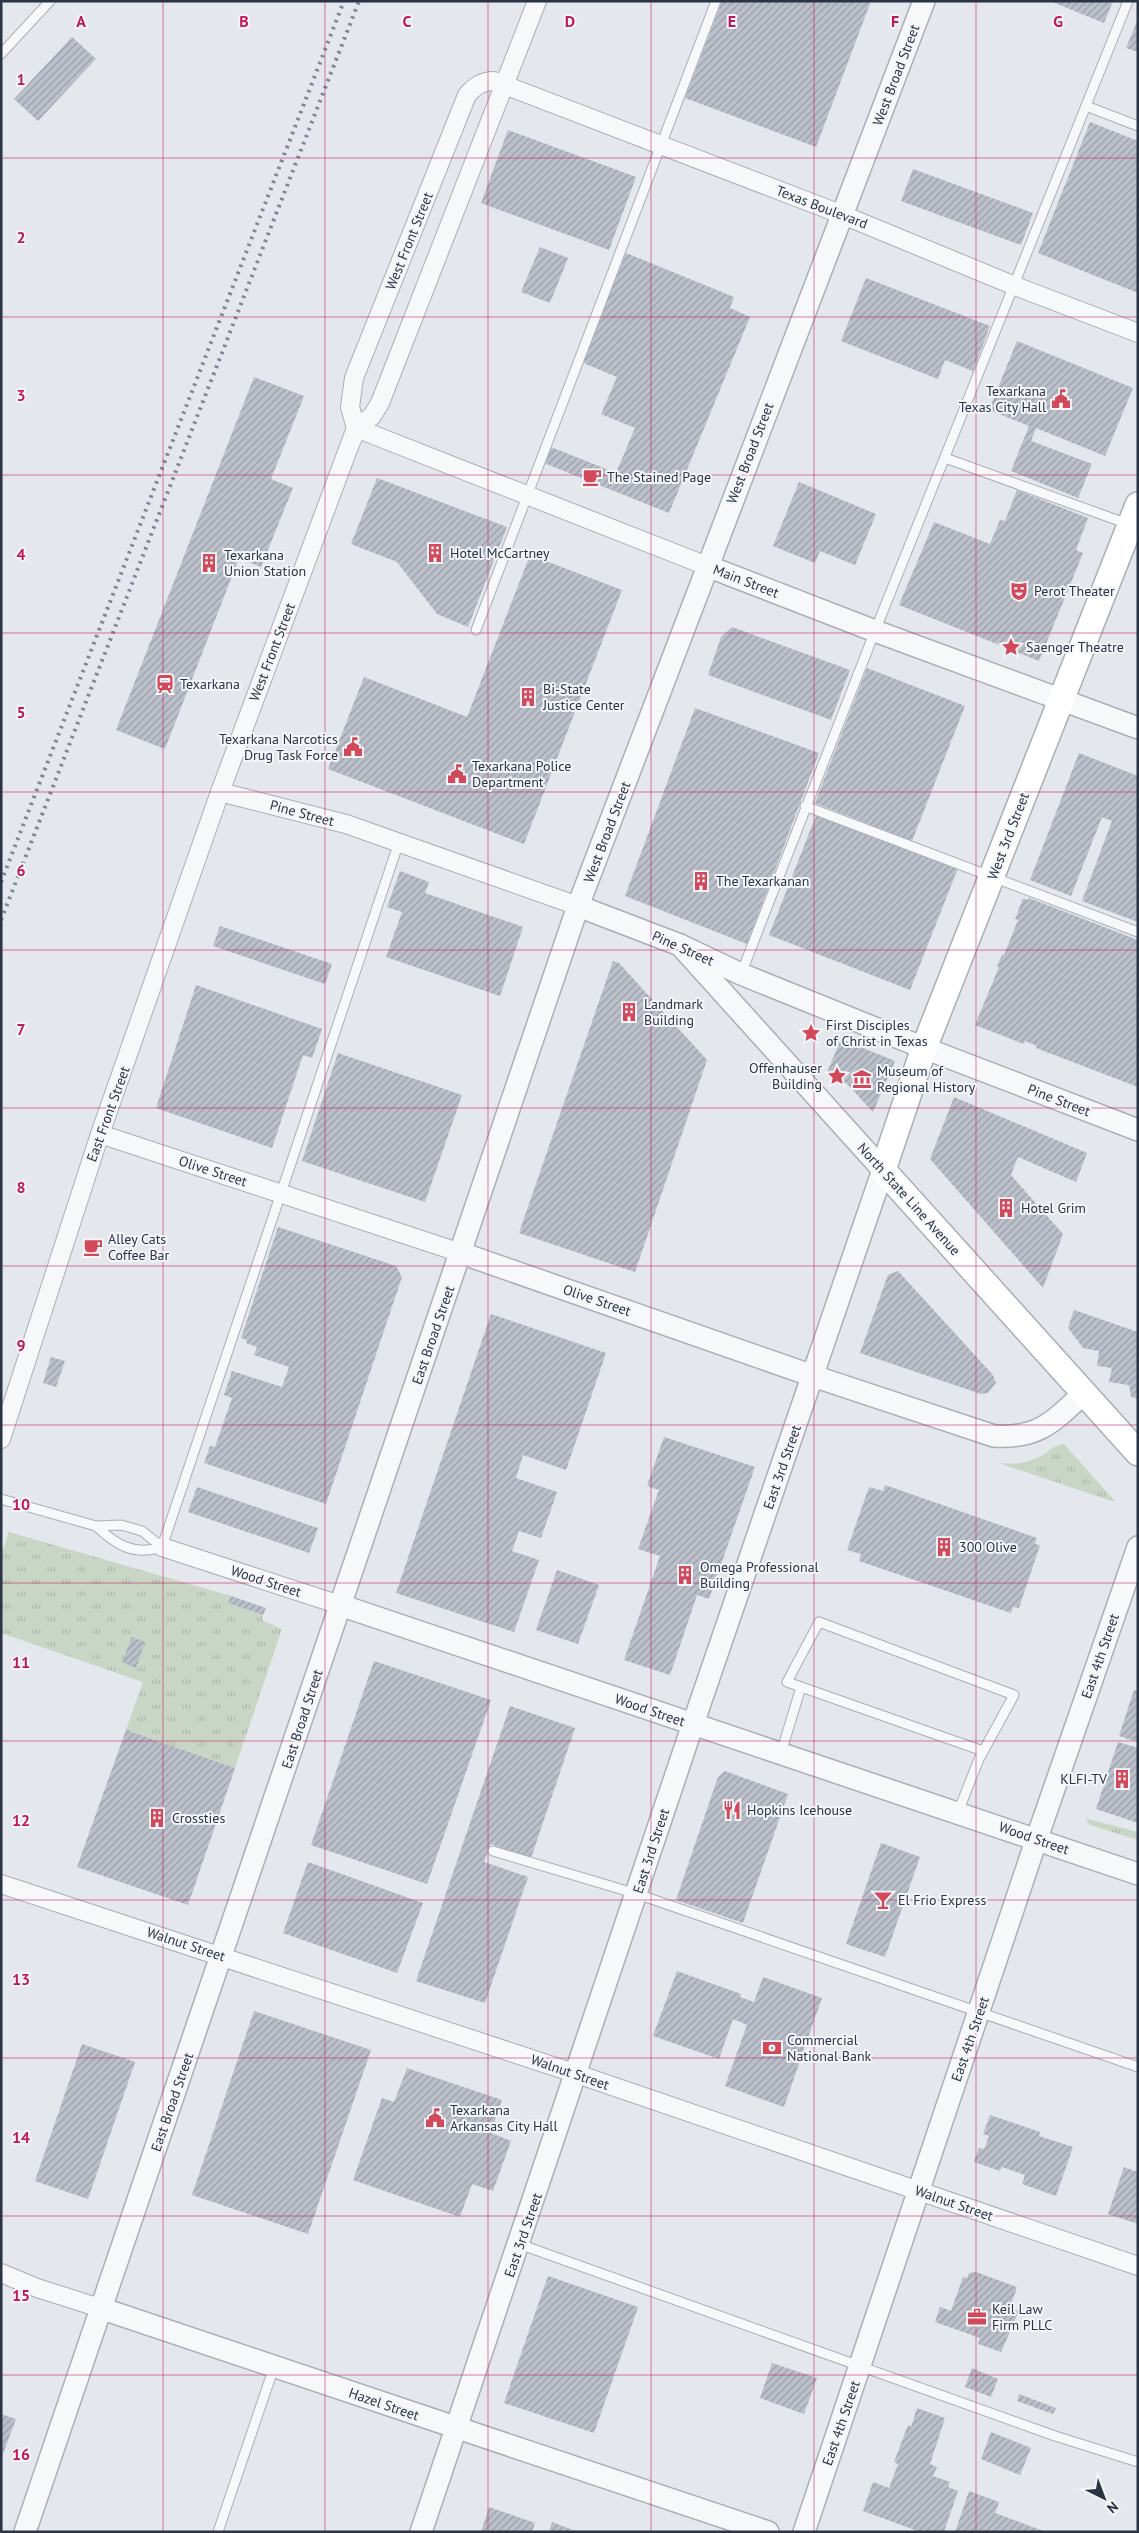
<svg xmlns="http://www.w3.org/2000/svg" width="1139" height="2533" font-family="'PT Sans',sans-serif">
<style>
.grass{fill:url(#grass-tufts)}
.building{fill:url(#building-hatch)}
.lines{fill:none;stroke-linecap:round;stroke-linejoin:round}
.service-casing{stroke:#a9aeb7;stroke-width:11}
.minor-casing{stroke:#a9aeb7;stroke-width:20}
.tertiary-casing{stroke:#a9aeb7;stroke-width:24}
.secondary-casing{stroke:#a9aeb7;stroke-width:28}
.service{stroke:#f7f8fa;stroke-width:9}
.minor{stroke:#f7f8fa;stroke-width:18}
.tertiary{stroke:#f7f8fa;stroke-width:21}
.secondary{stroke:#fff;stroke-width:25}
.rail{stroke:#7d8696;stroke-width:4;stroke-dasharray:2.5 5;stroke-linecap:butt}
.grid{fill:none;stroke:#c2185b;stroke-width:1;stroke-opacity:0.55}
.labels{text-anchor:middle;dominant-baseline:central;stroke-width:4;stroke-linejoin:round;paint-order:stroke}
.street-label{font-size:14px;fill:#2b3445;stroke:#f4f6f9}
.poi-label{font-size:14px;fill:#2b3445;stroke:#f4f6f9;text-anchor:start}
.grid-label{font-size:16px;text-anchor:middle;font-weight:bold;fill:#c2185b;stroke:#f4f6f9;stroke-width:4;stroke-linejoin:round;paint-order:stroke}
</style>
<defs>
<pattern id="grass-tufts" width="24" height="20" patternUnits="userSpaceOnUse" patternTransform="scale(1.25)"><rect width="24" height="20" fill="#c9d6c5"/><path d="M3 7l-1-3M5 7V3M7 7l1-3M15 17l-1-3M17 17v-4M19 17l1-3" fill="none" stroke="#adb8ab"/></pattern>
<pattern id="building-hatch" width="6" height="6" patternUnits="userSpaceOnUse" patternTransform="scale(1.25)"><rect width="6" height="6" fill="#bbc0ca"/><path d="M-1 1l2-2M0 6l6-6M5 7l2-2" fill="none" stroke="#989da6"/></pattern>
</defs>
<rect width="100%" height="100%" fill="#e4e7ec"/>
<g class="grass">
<path d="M1064,1444l49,55 2,3 -116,-39c15,2 30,0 44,-8 7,-4 12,-11 21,-11z"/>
<path d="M9,1532l222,64 -3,7 35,12 -1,5 20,9 -47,139 -109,-38 17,-48 -142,-49v-78z"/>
<path d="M1088,1819l50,13v8l-48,-15 -4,-4z"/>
</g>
<g class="building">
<path d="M722,1h149l-55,146 -131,-49z"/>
<path d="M1050,1h63l-9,22z"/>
<path d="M1138,19v33l-12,-4z"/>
<path d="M72,37l24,22 -58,62 -24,-22z"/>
<path d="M1090,122l48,19v152l-100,-40z"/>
<path d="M508,130l128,47 -27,73 -128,-47z"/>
<path d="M913,169l120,44 -12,32 -120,-44z"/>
<path d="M540,247l28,11 -18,45 -29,-11z"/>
<path d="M626,253l108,44 -4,11 20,9 -81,196 -125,-50 7,-16 65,26 19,-45 -34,-14 16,-37 -36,-15z"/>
<path d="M866,278l124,48 -17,45 -28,-11 -7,19 -97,-38z"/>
<path d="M1017,341l116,47 -28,68 -69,-28 -5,13 61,23 -14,34 -67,-27 18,-45 -40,-16z"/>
<path d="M254,377l50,19 -33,83 22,9 -32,79 -22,-9 -74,191 -49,-19z"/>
<path d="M377,478l130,49 -39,100 -31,-13 -40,-52 -46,-18z"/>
<path d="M799,482l77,32 -21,51 -35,-14 -5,12 -42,-17z"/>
<path d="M1017,490l71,28 -12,32 7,3 -44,108 -140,-56 35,-83 56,22 10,-24 5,1z"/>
<path d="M530,555l92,35 -98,254 -196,-75 36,-92 103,40z"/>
<path d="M732,627l118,43 -19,50 -123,-45 13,-38z"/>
<path d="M867,668l98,38 -53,135 -97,-38z"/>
<path d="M695,708l124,45 -72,191 -122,-48z"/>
<path d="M1079,753l59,23v146l-56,-21 30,-80 -10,-4 -31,79 -41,-16z"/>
<path d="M817,813l141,55 -48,122 -141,-55z"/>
<path d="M400,871l29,11 -4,11 98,34 -23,69 -114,-39 16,-45 -15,-5z"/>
<path d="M1023,898l5,2 1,-2 109,42v147l-102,-39 1,-2 -12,-5 -1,3 -49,-19 24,-58 -2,-1 5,-11h2l14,-35 -3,-1z"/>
<path d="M220,926l112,38 -7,20 -112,-38z"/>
<path d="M613,961l6,2 88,97 -72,212 -116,-39z"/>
<path d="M196,985l126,44 -10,29 -9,-3 -31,93 -116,-40z"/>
<path d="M841,1039l54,22 -22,51 -27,-29 -20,-8z"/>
<path d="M338,1053l124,42 -37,107 -123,-41z"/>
<path d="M954,1097l133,56 -11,29 -58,-25 -7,18 52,59 -20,54 -113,-129z"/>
<path d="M278,1227l118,39 6,11 -76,227 -122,-41 6,-17 5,1 17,-49 -8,-3 8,-24 50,16 7,-20 -35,-12 3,-8 -11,-4 1,-3 -6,-2z"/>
<path d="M898,1271l95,104 3,8 -8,10 -7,1 -121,-41 28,-78z"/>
<path d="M1074,1310l64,22v67l-7,-2 -2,-12 -20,-3 3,-14 -15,-2 2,-15 -16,-3 -15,-20z"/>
<path d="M491,1314l115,39 -40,117 -43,-15 -7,23 41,14 -16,46 -22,-7 -7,20 27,9 -25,72 -118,-39z"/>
<path d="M51,1357l14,4 -9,26 -13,-4z"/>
<path d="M664,1437l91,30 -46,132 -12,-4 -27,80 -46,-15 36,-104 -22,-7 21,-59 -12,-4z"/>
<path d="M885,1485l152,53 -2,6 5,1 -21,63 -6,-1 -2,6 -152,-52 2,-7 -14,-4 22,-63 14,4z"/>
<path d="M197,1487l121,41 -9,25 -121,-41z"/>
<path d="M557,1570l42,15 -21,59 -42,-14z"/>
<path d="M231,1596l35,12 -3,7 -35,-12z"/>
<path d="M132,1637l13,5 -9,26 -14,-6z"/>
<path d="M374,1661l117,39 -64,184 -116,-39z"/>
<path d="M1134,1690l4,1v51l-19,-6z"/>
<path d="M510,1706l65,22 -44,130 -40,-14 -4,10 -3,8 44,15 -43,126 -69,-22z"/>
<path d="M126,1730l109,38 -47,137 -111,-38z"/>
<path d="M1118,1742l20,6v75l-42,-14z"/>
<path d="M725,1771l63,23 -45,129 -67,-23 42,-123z"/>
<path d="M881,1843l39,14 -35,100 -39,-13z"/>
<path d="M308,1862l115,41 -26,70 -114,-40z"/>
<path d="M677,1971l64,23 -1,3 14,5 9,-25 59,21 -38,109 -59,-21 22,-61 -14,-6 -14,40 -66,-23z"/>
<path d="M254,2011l117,39 -63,184 -116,-39z"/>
<path d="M82,2044l53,18 -47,137 -53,-18z"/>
<path d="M407,2068l95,32 -11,33 20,8 -18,50 -21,-7 -12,33 -107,-37 29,-82 12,4z"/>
<path d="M990,2115l50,17 -1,4 34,11 -17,49 -34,-12 3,-9 -23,-8 -2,4 -26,-9 5,-14 5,1 5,-13 -6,-2z"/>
<path d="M1124,2167l14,5v52l-30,-10z"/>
<path d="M976,2272l41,15 -7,21 9,3 -18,41 -23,-8 2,-6 -45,-16 5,-15 11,4 12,-34 4,1 2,-5z"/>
<path d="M548,2276l90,31 -44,126 -90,-30z"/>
<path d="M772,2363l45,15 -13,36 -44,-16z"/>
<path d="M972,2368l26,11 -7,18 -26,-10z"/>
<path d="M1019,2394l37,14 -3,6 -36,-13z"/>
<path d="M917,2408l28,10 -15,46 7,3 -4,9 17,6 -2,5 10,4 -14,41h-30l1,-2 -52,-19 10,-29 16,6 9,-24 -4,-2 14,-37 3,2z"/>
<path d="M1,2414l15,5 -15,40z"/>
<path d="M991,2432l40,16 -11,27 -39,-16z"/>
<path d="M969,2491l30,11 -4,11 51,19h-91z"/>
<path d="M489,2507l46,16 -3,9h-51z"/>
<path d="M552,2522l26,10h-29z"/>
</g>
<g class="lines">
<g class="service-casing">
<g id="service">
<path d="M1,54l49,-53"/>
<path d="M1086,106l52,20"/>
<path d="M945,458l183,66"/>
<path d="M476,630l240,-629"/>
<path d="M805,806l333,126"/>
<path d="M741,974l134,-343 253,-630"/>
<path d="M1,1499l95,27 25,-1 21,6 20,16"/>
<path d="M96,1526c20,19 38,30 66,21"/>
<path d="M162,1547l237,-705"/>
<path d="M781,1753l20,-66"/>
<path d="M958,1812l21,-53 35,-64 -195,-73 -32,60 196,69"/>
<path d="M493,1851l144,43 501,173"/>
<path d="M519,2244l536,192 83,26"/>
<path d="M218,2532l56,-165"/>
</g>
</g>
<g class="minor-casing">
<g id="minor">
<path d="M356,428l351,138"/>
<path d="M353,438l3,-10 -6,-21 4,-29 113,-283c8,-9 15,-14 27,-14l349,134 172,71 123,47"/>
<path d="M220,792l126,32 232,82"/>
<path d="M100,1134l361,119"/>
<path d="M1,1439l99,-305 120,-342 136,-364 16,-12 8,-13 157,-402"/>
<path d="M162,1547l178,58"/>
<path d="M1,1884l576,190 561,192"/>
<path d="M1,2273l36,15 63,20"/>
</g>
</g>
<g class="tertiary-casing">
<g id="tertiary">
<path d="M707,566l168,65 263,97"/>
<path d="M578,906l102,39 61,29 183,74 214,82"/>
<path d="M461,1253l352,123 181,60c44,3 59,-14 90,-43"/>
<path d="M340,1605l798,269"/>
<path d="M100,2308l668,224"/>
<path d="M25,2532l553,-1626 346,-905"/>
<path d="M421,2532l272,-808 190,-554 -203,-225"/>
<path d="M804,2532l233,-694 101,-291"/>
</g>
</g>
<g class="secondary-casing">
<path id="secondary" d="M1138,505l-214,543 -41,122 255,283"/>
</g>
<use href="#service" class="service"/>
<use href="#minor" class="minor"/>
<use href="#tertiary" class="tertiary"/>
<use href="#secondary" class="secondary"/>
<g class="rail">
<path d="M1,882l343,-881"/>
<path d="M1,920l358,-919"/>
</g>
</g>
<path class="grid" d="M163,1v2531M325,1v2531M488,1v2531M651,1v2531M814,1v2531M976,1v2531M1,158h1137M1,317h1137M1,475h1137M1,633h1137M1,792h1137M1,950h1137M1,1108h1137M1,1266h1137M1,1425h1137M1,1583h1137M1,1741h1137M1,1900h1137M1,2058h1137M1,2216h1137M1,2375h1137"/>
<defs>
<g id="civic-bare" transform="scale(1.5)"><path d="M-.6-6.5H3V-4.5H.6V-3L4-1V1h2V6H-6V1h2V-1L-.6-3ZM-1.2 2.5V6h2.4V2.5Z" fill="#d1495b" stroke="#f4f6f9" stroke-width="2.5" paint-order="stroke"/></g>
<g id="cafe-bare" transform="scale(1.5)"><path d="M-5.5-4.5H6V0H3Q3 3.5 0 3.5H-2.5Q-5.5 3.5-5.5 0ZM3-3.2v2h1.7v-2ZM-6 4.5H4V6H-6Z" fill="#d1495b" stroke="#f4f6f9" stroke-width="2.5" paint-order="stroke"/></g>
<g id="building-bare" transform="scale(1.5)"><path d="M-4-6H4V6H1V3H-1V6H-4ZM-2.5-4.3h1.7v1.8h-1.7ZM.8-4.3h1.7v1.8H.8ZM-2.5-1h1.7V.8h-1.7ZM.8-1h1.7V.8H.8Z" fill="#d1495b" stroke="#f4f6f9" stroke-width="2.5" paint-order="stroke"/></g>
<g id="theatre-bare" transform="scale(1.5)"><path d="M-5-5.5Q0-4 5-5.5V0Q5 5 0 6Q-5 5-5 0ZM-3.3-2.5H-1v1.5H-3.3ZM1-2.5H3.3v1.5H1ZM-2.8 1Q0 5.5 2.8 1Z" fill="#d1495b" stroke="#f4f6f9" stroke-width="2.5" paint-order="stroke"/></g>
<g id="sight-bare" transform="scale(1.5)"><path d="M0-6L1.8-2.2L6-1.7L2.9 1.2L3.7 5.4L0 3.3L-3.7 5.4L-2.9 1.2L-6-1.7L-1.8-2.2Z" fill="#d1495b" stroke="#f4f6f9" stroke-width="2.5" paint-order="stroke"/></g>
<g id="station-bare" transform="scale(1.5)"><path d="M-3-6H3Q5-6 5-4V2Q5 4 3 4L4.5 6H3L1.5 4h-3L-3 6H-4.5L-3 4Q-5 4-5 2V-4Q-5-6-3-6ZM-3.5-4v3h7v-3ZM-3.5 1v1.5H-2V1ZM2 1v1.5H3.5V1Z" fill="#d1495b" stroke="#f4f6f9" stroke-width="2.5" paint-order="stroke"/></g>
<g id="museum-bare" transform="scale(1.5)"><path d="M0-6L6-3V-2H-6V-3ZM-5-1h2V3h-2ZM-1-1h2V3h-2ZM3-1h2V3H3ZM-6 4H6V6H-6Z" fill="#d1495b" stroke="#f4f6f9" stroke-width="2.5" paint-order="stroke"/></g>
<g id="restaurant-bare" transform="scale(1.5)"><path d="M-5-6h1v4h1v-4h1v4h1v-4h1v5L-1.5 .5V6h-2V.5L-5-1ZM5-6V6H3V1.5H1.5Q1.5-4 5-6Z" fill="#d1495b" stroke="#f4f6f9" stroke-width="2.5" paint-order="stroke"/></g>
<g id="bar-bare" transform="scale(1.5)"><path d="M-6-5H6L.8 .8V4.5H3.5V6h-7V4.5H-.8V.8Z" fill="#d1495b" stroke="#f4f6f9" stroke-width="2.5" paint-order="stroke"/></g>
<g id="bank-bare" transform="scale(1.5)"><path d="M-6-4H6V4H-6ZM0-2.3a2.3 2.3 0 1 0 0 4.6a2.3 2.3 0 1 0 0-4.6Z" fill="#d1495b" stroke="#f4f6f9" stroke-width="2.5" paint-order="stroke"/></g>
<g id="office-bare" transform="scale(1.5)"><path d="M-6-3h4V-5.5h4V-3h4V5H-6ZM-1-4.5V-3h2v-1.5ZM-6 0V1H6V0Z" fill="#d1495b" stroke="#f4f6f9" stroke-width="2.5" paint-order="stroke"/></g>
</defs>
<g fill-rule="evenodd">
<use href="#civic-bare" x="1061" y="399"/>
<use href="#cafe-bare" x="592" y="477"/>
<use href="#building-bare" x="435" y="553"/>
<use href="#building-bare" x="209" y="563"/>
<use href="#theatre-bare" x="1019" y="591"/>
<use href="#sight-bare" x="1011" y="647"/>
<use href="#station-bare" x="165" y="684"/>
<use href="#building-bare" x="528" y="697"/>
<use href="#civic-bare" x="353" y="747"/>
<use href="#civic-bare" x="457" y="774"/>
<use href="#building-bare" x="701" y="881"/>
<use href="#building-bare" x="629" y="1012"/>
<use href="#sight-bare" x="811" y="1033"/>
<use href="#sight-bare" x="837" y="1076"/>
<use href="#museum-bare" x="862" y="1079"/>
<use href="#building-bare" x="1006" y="1208"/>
<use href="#cafe-bare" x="93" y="1247"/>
<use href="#building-bare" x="944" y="1547"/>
<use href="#building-bare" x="685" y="1575"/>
<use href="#building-bare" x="1122" y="1779"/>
<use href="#restaurant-bare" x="732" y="1810"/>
<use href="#building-bare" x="157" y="1818"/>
<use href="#bar-bare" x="883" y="1900"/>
<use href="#bank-bare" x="772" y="2048"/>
<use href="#civic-bare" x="435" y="2118"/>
<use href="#office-bare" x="977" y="2317"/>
</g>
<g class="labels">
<g class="street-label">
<text transform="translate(896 75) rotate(-69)">West Broad Street</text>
<text transform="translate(822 207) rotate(21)">Texas Boulevard</text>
<text transform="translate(409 241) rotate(-68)">West Front Street</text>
<text transform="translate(750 453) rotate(-69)">West Broad Street</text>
<text transform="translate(746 581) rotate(21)">Main Street</text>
<text transform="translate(272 652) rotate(-69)">West Front Street</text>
<text transform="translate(302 813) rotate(15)">Pine Street</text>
<text transform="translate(607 832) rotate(-69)">West Broad Street</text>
<text transform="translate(1008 836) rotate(-69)">West 3rd Street</text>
<text transform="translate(683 948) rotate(24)">Pine Street</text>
<text transform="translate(1059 1100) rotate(21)">Pine Street</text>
<text transform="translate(108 1114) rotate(-70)">East Front Street</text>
<text transform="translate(213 1171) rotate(18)">Olive Street</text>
<text transform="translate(909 1199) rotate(48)">North State Line Avenue</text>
<text transform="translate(597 1300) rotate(19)">Olive Street</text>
<text transform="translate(433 1335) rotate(-71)">East Broad Street</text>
<text transform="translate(782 1467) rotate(-71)">East 3rd Street</text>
<text transform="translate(266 1581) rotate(18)">Wood Street</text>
<text transform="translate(1100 1656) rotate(-71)">East 4th Street</text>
<text transform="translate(650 1710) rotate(19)">Wood Street</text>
<text transform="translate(302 1719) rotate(-72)">East Broad Street</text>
<text transform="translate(1034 1838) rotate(19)">Wood Street</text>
<text transform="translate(651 1851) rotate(-72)">East 3rd Street</text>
<text transform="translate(186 1944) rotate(18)">Walnut Street</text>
<text transform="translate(970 2039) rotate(-71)">East 4th Street</text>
<text transform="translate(570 2072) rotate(19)">Walnut Street</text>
<text transform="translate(172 2102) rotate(-71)">East Broad Street</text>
<text transform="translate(954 2203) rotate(19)">Walnut Street</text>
<text transform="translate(523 2235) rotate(-71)">East 3rd Street</text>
<text transform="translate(384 2404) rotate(19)">Hazel Street</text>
<text transform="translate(841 2423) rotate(-71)">East 4th Street</text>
</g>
<g class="poi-label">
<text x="1046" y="391" text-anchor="end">Texarkana<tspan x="1046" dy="16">Texas City Hall</tspan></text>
<text x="607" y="477">The Stained Page</text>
<text x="450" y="553">Hotel McCartney</text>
<text x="224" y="555">Texarkana<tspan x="224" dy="16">Union Station</tspan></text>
<text x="1034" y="591">Perot Theater</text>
<text x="1026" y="647">Saenger Theatre</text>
<text x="180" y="684">Texarkana</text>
<text x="543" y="689">Bi-State<tspan x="543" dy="16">Justice Center</tspan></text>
<text x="338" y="739" text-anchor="end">Texarkana Narcotics<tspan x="338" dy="16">Drug Task Force</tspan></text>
<text x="472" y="766">Texarkana Police<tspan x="472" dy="16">Department</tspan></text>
<text x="716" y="881">The Texarkanan</text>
<text x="644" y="1004">Landmark<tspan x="644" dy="16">Building</tspan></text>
<text x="826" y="1025">First Disciples<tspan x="826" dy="16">of Christ in Texas</tspan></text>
<text x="822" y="1068" text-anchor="end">Offenhauser<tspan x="822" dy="16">Building</tspan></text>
<text x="877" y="1071">Museum of<tspan x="877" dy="16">Regional History</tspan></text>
<text x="1021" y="1208">Hotel Grim</text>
<text x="108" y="1239">Alley Cats<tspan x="108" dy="16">Coffee Bar</tspan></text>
<text x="959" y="1547">300 Olive</text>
<text x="700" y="1567">Omega Professional<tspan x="700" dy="16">Building</tspan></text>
<text x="1107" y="1779" text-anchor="end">KLFI-TV</text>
<text x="747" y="1810">Hopkins Icehouse</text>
<text x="172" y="1818">Crossties</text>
<text x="898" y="1900">El Frio Express</text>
<text x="787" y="2040">Commercial<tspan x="787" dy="16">National Bank</tspan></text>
<text x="450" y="2110">Texarkana<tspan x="450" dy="16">Arkansas City Hall</tspan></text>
<text x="992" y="2309">Keil Law<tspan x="992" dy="16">Firm PLLC</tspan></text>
</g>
</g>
<g class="grid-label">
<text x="81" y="27">A</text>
<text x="244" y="27">B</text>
<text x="407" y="27">C</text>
<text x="570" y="27">D</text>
<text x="732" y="27">E</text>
<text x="895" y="27">F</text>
<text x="1058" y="27">G</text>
<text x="21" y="85">1</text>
<text x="21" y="243">2</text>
<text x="21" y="401">3</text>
<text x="21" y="560">4</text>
<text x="21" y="718">5</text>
<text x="21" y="876">6</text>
<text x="21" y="1035">7</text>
<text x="21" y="1193">8</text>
<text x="21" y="1351">9</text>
<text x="21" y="1510">10</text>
<text x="21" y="1668">11</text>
<text x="21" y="1826">12</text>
<text x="21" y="1985">13</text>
<text x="21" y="2143">14</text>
<text x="21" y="2301">15</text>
<text x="21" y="2460">16</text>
</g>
<rect width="1139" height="2533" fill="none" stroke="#2b3445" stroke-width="5"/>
<g transform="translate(1104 2498) rotate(138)" stroke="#f4f6f9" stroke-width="4" paint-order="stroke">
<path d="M0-4L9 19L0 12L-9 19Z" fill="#2b3445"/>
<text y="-8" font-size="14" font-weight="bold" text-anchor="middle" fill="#2b3445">N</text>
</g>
</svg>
